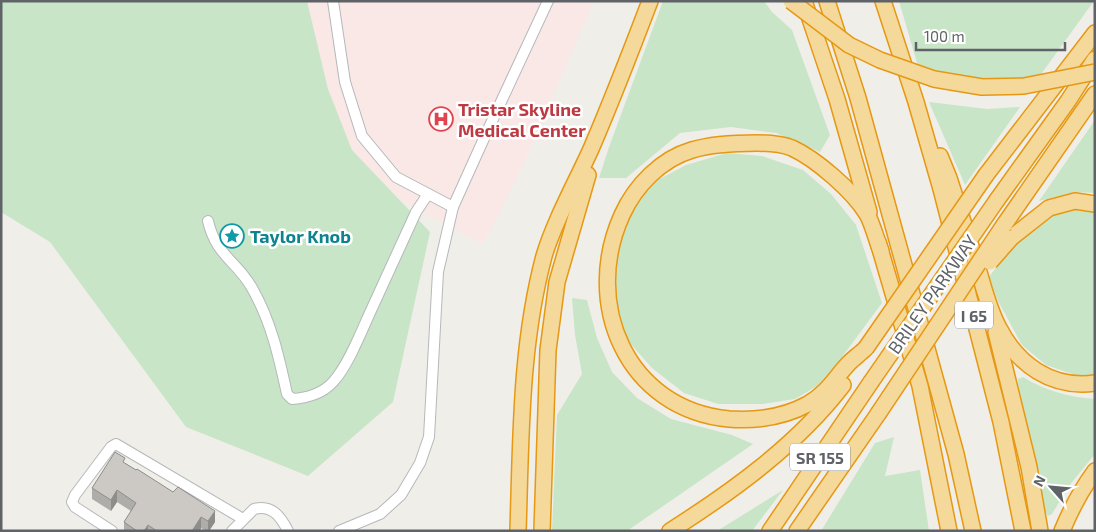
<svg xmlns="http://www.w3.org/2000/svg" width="1096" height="532" font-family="'Exo 2',sans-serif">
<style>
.medical{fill:#fae8e7}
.green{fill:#c9e5c7}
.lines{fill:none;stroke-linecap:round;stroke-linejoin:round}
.minor-casing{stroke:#b5b8bb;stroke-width:12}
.highway-casing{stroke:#e69813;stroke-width:18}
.minor{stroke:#fff;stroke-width:10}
.highway{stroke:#f5d99a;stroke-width:15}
.highway-bridge-casing{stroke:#e69813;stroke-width:18;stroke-linecap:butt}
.highway-bridge{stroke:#f5d99a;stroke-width:15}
.wall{fill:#afada9}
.shaded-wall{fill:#8f8d8a}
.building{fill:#ccc9c5;stroke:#8f8d8a}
.labels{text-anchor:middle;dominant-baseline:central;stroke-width:5;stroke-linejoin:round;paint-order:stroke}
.shield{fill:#fff;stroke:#8f9295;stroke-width:1}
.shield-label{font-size:16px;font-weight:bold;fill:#5f6367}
.health-label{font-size:18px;font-weight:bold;fill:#be3a42;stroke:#fff;text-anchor:start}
.culture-label{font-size:18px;font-weight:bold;fill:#0d838f;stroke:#fff;text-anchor:start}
.street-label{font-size:18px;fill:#5f6367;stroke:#fff}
</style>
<rect width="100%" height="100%" fill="#f0eee8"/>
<path class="medical" d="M307,1h287l-69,159 -30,62 -13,22 -82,-44 -48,-50 -24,-61z"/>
<g class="green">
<path d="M1,1h306l21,88 24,61 78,82 -37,170 -85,74 -122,-49 -136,-185 -49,-30z"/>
<path d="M663,1h101l8,11 20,18 38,105 -10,17 -44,-19 -45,-6 -51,6 -54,45h-27l10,-31z"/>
<path d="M899,1h195l-55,76 -45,5 -75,-12z"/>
<path d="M929,102l58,7 33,-2 -55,78z"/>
<path d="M1095,120v73l-21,-1 -35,9z"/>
<path d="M727,153l35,3 41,14 28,24 25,31 26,78 -43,58 -22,25 -22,13 -32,5h-45l-34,-11 -32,-25 -24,-27 -13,-28 -2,-46 8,-32 13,-29 22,-25 30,-16z"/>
<path d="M1080,209l15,1v166h-17l-32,-11 -24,-20 -24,-44 -9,-24c18,-24 40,-58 71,-66 6,-1 13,-1 20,-2z"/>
<path d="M572,298l15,2 10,38 15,34 25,26 34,21 61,16 21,9 -126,87h-75l5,-116 25,-41 -7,-39z"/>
<path d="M1023,377c23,14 45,20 72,22v55l-27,33 -16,27 -4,2 -3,-5 -27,-126v-6z"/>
<path d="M894,437l-9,39 35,-6 9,61h-108l54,-88z"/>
<path d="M783,490l-31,41h-35z"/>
</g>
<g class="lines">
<g class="minor-casing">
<g id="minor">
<path d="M333,1l12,81 17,54 34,41 57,30"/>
<path d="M208,221c8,35 29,40 44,67 19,33 27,69 35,106l5,5c15,-1 31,-6 41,-17 14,-15 27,-47 35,-65 16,-35 32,-70 48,-105l12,-18"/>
<path d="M112,531l-37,-24 -3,-5 3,-7 36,-48 5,-3 127,75"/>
<path d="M232,531l22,-22c18,-5 27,8 34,22"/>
<path d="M339,531l41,-17 21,-19 19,-32 9,-26 9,-165 15,-65 33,-73 62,-133"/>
</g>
</g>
<g class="highway-casing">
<g id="highway">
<path d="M804,1l33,98 32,113"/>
<path d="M827,1l31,97 98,356 17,77"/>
<path d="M883,1l33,101 25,87 60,233 22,109"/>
<path d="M940,156l9,22c9,28 18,56 27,84 7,22 12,46 23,66 19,37 53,61 96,55"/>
<path d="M986,175l109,-142"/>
<path d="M997,200l71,-99 27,-42"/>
<path d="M1004,225l91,-131"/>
<path d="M1011,238l38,-30 26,-7 20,3"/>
<path d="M878,242l42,144 29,145"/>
<path d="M996,332l33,135 11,64"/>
<path d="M866,348c-5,5 -12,10 -17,15 -15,16 -21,29 -41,41 -24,13 -52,17 -79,15 -103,-10 -147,-116 -107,-204 13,-29 39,-56 70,-65 20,-6 44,-7 65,-7 10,0 25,1 35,5 24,11 61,43 75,66 6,11 9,25 14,37"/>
<path d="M518,531c3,-92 2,-185 26,-275 10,-34 32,-74 47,-107 21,-49 40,-98 59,-148"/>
<path d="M542,531l6,-181 9,-68 31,-107"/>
<path d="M670,531c63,-40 127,-86 173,-146"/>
<path d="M770,531l101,-149"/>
<path d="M797,531l81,-117"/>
<path d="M1062,531c9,-22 19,-41 33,-60"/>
</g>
</g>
<use href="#minor" class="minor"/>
<use href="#highway" class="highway"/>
<g class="highway-bridge-casing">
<g id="highway-bridge">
<path d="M791,1l58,44 31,15 54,19 48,8 42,-1 71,-14"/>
<path d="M990,262l21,-24"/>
<path d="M866,348l120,-173"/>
<path d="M871,382l126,-182"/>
<path d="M878,414l126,-189"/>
</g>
</g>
<use href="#highway-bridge" class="highway-bridge"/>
</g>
<path class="wall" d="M125,463l90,59 -6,9h-4l-4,-3 -1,3h-76v-9l7,-11 -14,-9 -6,9 -19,-12v-11z"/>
<g class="shaded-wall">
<path d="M117,490v12l-6,9v-11z"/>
<path d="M215,511v11l-6,9h-1v-10z"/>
<path d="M201,517v11l-1,3h-8z"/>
<path d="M148,525v6h-4z"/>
</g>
<path class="building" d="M115,452l10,6 -2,4 13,8 1,-1 36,23 5,-5 37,24 -7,10 -7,-4 -9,14h-35l-9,-6 -4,6h-7l-13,-9 12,-19 -19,-13 -6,10 -19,-12z"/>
<defs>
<g id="hospital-ring" transform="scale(1.25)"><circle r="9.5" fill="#fff" stroke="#e0444e" stroke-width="1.5"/><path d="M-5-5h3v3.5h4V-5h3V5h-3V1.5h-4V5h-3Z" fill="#e0444e"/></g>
<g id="sight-ring" transform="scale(1.25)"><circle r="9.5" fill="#fff" stroke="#0f9aa8" stroke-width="1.5"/><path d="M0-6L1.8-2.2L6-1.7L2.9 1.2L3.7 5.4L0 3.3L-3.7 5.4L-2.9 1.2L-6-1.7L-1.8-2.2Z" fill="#0f9aa8"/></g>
</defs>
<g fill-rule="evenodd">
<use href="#hospital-ring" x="441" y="119"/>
<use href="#sight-ring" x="232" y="236"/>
</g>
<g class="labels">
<g class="shield">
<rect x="955" y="301.5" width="38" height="27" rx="4"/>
<rect x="790" y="443.5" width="60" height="27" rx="4"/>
</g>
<g class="shield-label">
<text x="974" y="315">I 65</text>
<text x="820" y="457">SR 155</text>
</g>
<g class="health-label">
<text x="458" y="109">Tristar Skyline<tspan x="458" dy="21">Medical Center</tspan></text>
</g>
<g class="culture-label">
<text x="250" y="236">Taylor Knob</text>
</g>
<g class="street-label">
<text transform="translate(932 294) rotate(-55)">BRILEY PARKWAY</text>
</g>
</g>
<rect width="1096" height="532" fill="none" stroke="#5f6367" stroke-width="5"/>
<g transform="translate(1051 487) rotate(297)" stroke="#ffffff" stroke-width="4" paint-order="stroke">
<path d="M0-4L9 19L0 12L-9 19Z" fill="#5f6367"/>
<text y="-8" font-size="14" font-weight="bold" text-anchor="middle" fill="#5f6367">N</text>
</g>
<path d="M916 42v8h149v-8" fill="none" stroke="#5f6367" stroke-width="2.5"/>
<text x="924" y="42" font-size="15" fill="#5f6367" stroke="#ffffff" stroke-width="4" paint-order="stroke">100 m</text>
</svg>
